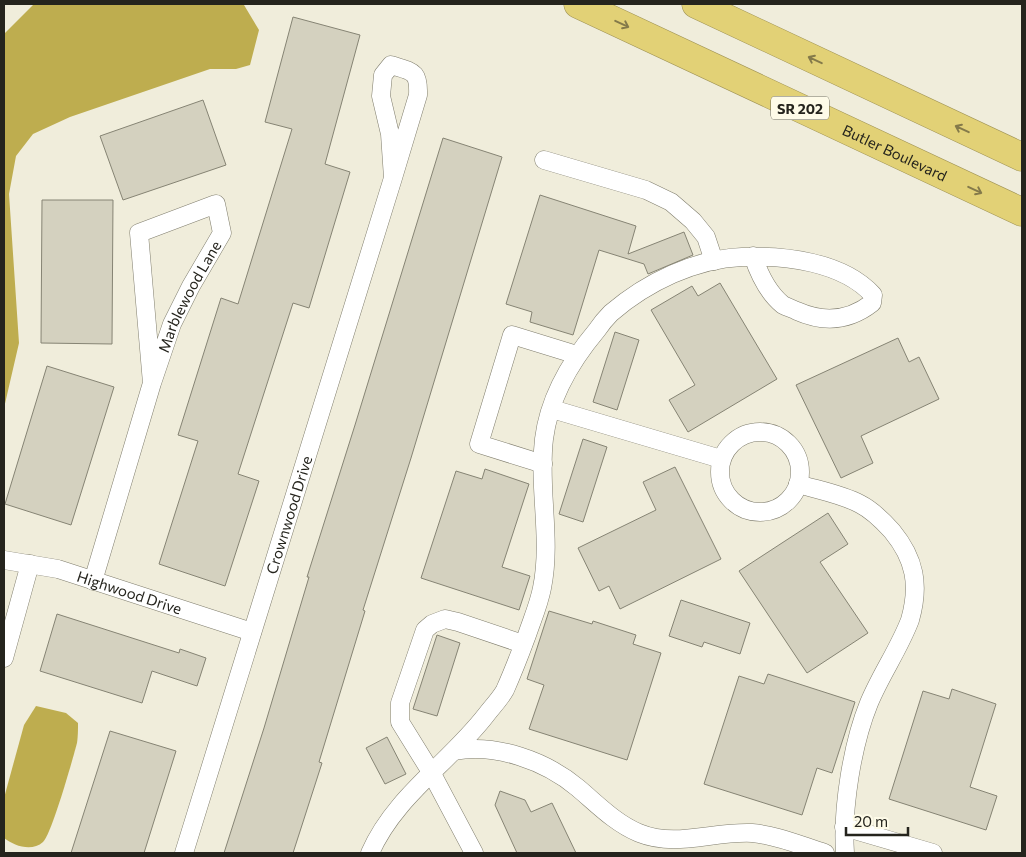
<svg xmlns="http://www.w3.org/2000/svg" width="1026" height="857" font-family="Commissioner,sans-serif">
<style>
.water{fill:#bead4f}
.building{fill:#d4d1bf;stroke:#868474}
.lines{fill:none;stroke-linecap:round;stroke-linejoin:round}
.street-casing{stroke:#807e6e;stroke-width:19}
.highway-casing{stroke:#a09457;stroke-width:29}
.street{stroke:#fff;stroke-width:18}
.highway{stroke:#e2d176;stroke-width:28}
.oneway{stroke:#847a4a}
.labels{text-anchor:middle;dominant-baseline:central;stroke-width:4.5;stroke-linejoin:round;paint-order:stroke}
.shield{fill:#fefbe8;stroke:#66645a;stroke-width:1}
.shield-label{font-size:14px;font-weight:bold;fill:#25241d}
.street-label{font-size:15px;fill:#25241d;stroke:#fefbe8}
</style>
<rect width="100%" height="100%" fill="#f0eddb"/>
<g class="water">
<path d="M34,4h207l3,1 15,25 -9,35 -14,4h-26l-140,48 -37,17 -17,22 -7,38 10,149 -15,65v-374z"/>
<path d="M36,706l30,7 12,10c0,7 0,13 -1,20 -4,15 -25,90 -34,99 -11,10 -29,4 -39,-4v-40l20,-73z"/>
</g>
<g class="building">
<path d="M293,17l67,18 -35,129 25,8 -41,136 -16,-5 -55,171 21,7 -34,105 -66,-22 39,-123 -20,-6 43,-137 17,6 54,-175 -27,-7z"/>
<path d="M203,100l23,65 -103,35 -23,-64z"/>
<path d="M443,138l59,19 -91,301 -48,152 2,1 -46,151 3,1 -29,90h-69l40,-125 45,-151h-2l48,-152z"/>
<path d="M540,195l96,31 -8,28 56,-22 9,23 -45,19 -4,-10 -45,-14 -26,85 -43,-13 2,-10 -26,-8z"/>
<path d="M42,200h71l-1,144 -71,-1z"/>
<path d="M720,283l57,96 -89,53 -19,-32 26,-15 -44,-75 41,-24 6,10z"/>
<path d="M615,332l24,8 -22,70 -24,-8z"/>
<path d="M898,338l11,24 10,-5 20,42 -78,37 12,27 -32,15 -45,-93z"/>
<path d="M47,366l67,21 -43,138 -66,-21z"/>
<path d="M583,439l24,8 -24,75 -24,-8z"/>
<path d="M675,467l46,92 -101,50 -11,-23 -10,5 -21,-43 78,-38 -13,-28z"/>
<path d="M485,469l44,15 -27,83 28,9 -11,34 -98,-32 35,-107 26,8z"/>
<path d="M828,513l20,31 -28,18 48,71 -61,40 -68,-102z"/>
<path d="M681,600l69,23 -10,31 -36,-12 -2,5 -33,-11z"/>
<path d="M549,611l43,13 1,-3 43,14 -3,9 28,9 -34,107 -98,-31 15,-44 -17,-6z"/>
<path d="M57,614l122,39 1,-4 26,9 -9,28 -45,-15 -10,32 -102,-32z"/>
<path d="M437,635l23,8 -23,73 -24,-7z"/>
<path d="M768,674l87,28 -23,71 -15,-5 -15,47 -98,-31 35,-108 25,8z"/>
<path d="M952,689l44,15 -26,83 27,9 -11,34 -97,-31 34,-108 26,8z"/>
<path d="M110,731l66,20 -32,102h-73z"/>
<path d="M387,737l19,37 -21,10 -19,-36z"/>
<path d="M500,791l25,9 6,12 21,-9 24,50h-59l-22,-48z"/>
</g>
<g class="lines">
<g class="street-casing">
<g id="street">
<path d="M544,160l102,30 25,12 22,19 13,16 8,24"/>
<path d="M552,409l169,50"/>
<circle cx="760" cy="472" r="40"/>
<path d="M543,464l-64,-20 33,-109 65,20"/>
<path d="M798,484c20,6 43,10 62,20 12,6 23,17 32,27 23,28 28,54 18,89 -11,29 -29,54 -41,83 -17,42 -27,105 -24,150"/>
<path id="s1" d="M4,560l54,9 194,63"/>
<path id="s2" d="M93,581l59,-198 20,-59 19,-38 31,-53 -6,-29 -77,29 13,150"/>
<path d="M4,658l26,-94"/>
<path d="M454,751c42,-8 92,10 124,37 19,16 37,35 61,45 37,15 74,-2 113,0 24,2 50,13 73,20"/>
<path d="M844,827l89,26"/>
<path id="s3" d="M184,853l209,-675 25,-83c1,-25 -6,-23 -27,-30l-8,10 -2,21 9,38 3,44"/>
<path d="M370,853c25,-57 79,-90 116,-138 6,-8 14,-16 19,-25 8,-18 15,-36 22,-55 5,-15 12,-31 15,-47 10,-49 -4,-100 2,-149 5,-41 27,-78 53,-109 4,-6 9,-12 14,-17 36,-31 84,-54 131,-56 43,-2 101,5 131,38l-1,8c-23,18 -48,20 -75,8 -4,-2 -10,-4 -14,-6 -15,-12 -24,-31 -30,-49"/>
<path d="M474,853l-43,-81 -31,-50v-19l25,-73 7,-6 13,-5 13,3 65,22"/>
</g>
</g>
<g class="highway-casing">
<g id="highway">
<path id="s4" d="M578,4l444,208"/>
<path d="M696,4l326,153"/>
</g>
</g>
<use href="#street" class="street"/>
<use href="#highway" class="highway"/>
</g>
<defs><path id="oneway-shaft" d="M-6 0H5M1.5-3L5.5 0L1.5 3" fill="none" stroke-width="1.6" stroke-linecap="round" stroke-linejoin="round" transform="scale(1.25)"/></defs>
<g class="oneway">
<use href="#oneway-shaft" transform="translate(622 24) rotate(25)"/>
<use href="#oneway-shaft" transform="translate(815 60) rotate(-155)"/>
<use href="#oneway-shaft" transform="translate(962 129) rotate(-155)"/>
<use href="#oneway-shaft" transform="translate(975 190) rotate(25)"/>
</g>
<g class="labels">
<rect class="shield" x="771" y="96.5" width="58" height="23" rx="4"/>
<g class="shield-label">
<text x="800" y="108">SR 202</text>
</g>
<g class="street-label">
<text stroke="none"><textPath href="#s4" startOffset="350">Butler Boulevard</textPath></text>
<text stroke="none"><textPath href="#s2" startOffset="301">Marblewood Lane</textPath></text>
<text stroke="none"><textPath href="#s3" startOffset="354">Crownwood Drive</textPath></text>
<text stroke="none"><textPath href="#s1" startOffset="130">Highwood Drive</textPath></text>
</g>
</g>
<rect width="1026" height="857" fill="none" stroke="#25241d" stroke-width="10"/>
<path d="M846 827v8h62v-8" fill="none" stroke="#25241d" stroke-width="2.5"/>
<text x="854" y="827" font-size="15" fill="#25241d" stroke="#fefbe8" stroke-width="4" paint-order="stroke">20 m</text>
</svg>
